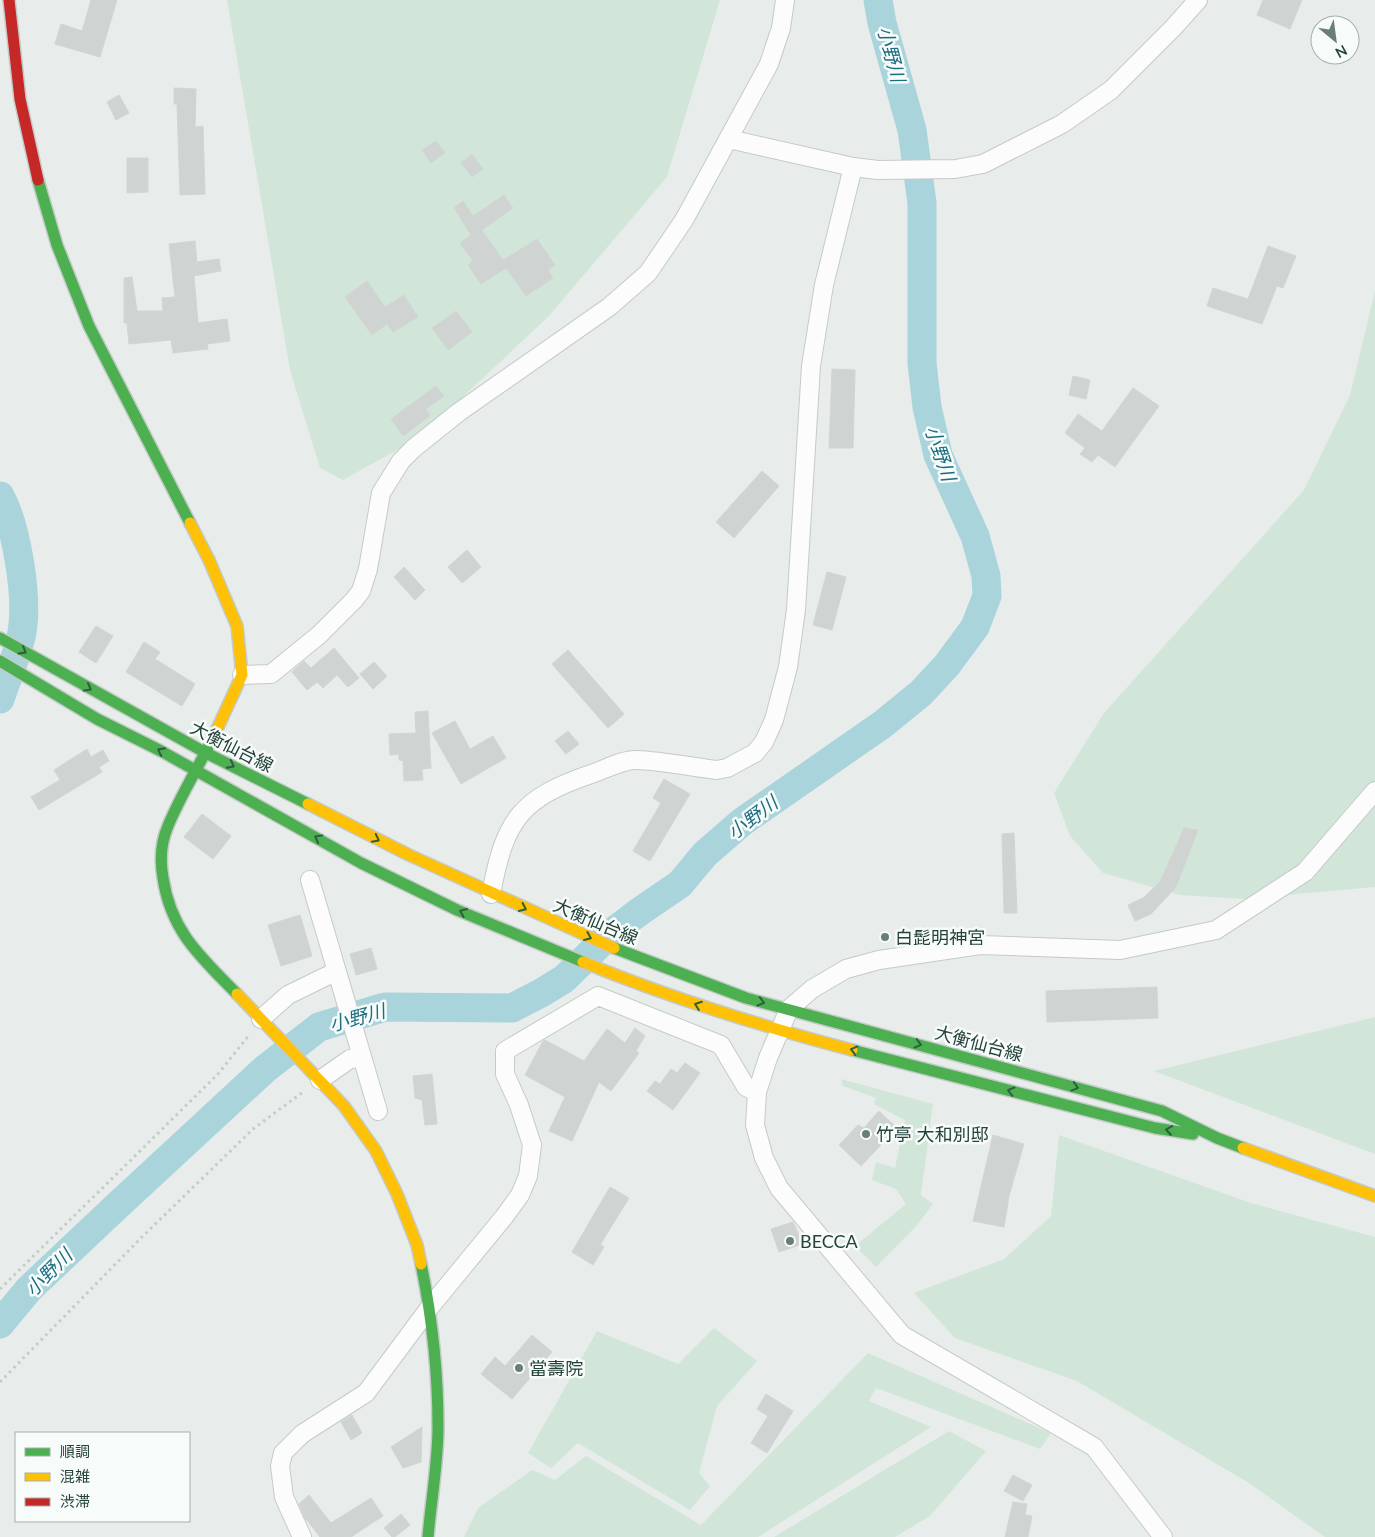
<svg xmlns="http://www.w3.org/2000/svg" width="1375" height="1537" font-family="Lato,'Noto Sans JP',sans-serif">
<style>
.green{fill:#d1e6d8}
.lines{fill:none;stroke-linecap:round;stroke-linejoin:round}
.river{stroke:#a9d4db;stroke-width:29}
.building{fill:#cfd4d2;stroke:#d1d6d4}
.street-casing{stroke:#c5cac8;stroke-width:20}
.fast-casing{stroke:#c3cbc8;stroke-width:14}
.slow-casing{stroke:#c3cbc8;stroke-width:14}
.jam-casing{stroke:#c3cbc8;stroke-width:14}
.path{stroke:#c3ccca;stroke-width:3;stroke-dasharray:2.5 4;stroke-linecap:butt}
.street{stroke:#fcfcfc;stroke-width:18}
.fast{stroke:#4caf50;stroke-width:11}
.slow{stroke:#ffc107;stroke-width:11}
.jam{stroke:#c62828;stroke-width:11}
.oneway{stroke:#2e5d40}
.poi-dot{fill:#697e78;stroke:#f7fbf9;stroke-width:2}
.labels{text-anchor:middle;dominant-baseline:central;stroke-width:5;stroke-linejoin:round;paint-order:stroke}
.street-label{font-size:18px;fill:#24423a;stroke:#f7fbf9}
.poi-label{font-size:18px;fill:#24423a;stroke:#f7fbf9;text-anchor:start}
.water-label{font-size:19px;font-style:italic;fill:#1c6f80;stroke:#f7fbf9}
</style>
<rect width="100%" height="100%" fill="#e8edeb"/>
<g class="green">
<path d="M227,0h493l-53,177 -119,140 -129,121 -76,42 -23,-12 -30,-98z"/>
<path d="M1375,291v596l-132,12 -63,-4 -77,-22 -33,-37 -16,-43 50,-80 200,-223 46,-95z"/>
<path d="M1375,1017v137l-221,-83z"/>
<path d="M841,1079l92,25 -12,91 12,9 -15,20 -42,43 -21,-21 51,-42 -10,-15 -24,-9 4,-18 19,6 10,-48 -31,-16 2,-6 -33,-12z"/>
<path d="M1059,1135l192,68 124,34v300h-50l-76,-54 -172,-102 -122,-43 -41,-45 90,-34 47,-43z"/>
<path d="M714,1328l43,33 -40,45 -18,67 11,13 -20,24 -112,-67 -27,25 -23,-15 69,-122 81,33z"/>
<path d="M868,1353l183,80 -11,16 -164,-61 -7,13 62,26 -173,110h-294l14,-29 54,-38 23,10 31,-24 115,69z"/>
<path d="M949,1431l37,20 -56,65 -35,21h-121z"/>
</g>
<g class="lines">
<g class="river">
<path d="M0,496c17,31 28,102 22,136 -4,23 -15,45 -22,67"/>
<path d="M0,1324l29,-35 88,-83 148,-137 54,-42 66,-20 127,1 29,-15 23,-14 46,-45 29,-22 41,-28 25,-30 37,-32 141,-98 38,-31 26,-28 28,-38 12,-31 -1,-20 -11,-40 -37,-81 -11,-48 -5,-44v-160l-10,-73 -30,-107 -4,-23"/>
</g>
</g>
<g class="building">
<path d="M91,0h26l-17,57 -45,-13 6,-20 21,7z"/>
<path d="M1263,0h39l-12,29 -33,-14z"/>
<path d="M174,88l22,1 -1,38 8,-1 2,68 -25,1 -3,-91h-3z"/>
<path d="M119,95l10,18 -13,7 -9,-18z"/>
<path d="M436,141l9,12 -14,10 -9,-13z"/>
<path d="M472,154l11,15 -11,8 -11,-14z"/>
<path d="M127,158h21v34l-21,1z"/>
<path d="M504,195l9,13 -31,22 21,30 34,-21 18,26 -7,5 5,8 -27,18 -20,-28 -25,16 -13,-19 5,-4 -13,-18 11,-8 -17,-27 9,-7 10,15z"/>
<path d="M195,241l2,21 22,-3 2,12 -27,5 4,47 29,-4 3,22 -23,3 1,5 -35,4 -2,-13 -42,4 -2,-21h-3v-45l8,-1 5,34h26l-1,-13 13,-1 -6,-53z"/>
<path d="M1268,246l28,10 -13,32 -6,-2 -15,38 -55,-18 6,-18 35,11z"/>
<path d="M367,281l18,26 19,-12 14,22 -25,15 -6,-8 -15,11 -27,-38z"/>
<path d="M456,311l16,21 -24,18 -16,-22z"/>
<path d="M832,369l23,1 -2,78h-24z"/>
<path d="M1073,376l17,4 -4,19 -17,-4z"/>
<path d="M436,386l8,10 -18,13 4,7 -27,20 -12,-17z"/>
<path d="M1133,388l26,18 -44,61 -17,-12 -6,7 -12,-8 5,-6 -20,-15 13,-19 24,17z"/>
<path d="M762,471l17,15 -45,52 -18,-16z"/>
<path d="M467,550l14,17 -19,16 -14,-16z"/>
<path d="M404,567l21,23 -10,10 -21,-23z"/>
<path d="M827,572l19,5 -14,53 -19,-5z"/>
<path d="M96,626l17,10 -17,27 -17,-11z"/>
<path d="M144,642l16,10 -5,7 40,25 -13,22 -56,-34z"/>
<path d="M334,648l25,30 -11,9 -11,-12 -14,13 -6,-6 -10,8 -15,-18 12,-11 7,7z"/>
<path d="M568,650l56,64 -16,14 -56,-64z"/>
<path d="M374,662l13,14 -14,13 -13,-15z"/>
<path d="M428,711l3,57 -9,1 1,11 -19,1 -1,-20 -4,-1v-6l-9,1 -1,-21 27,-1 -1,-21z"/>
<path d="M455,721l15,28 23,-13 13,22 -45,26 -29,-51z"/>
<path d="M568,731l11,13 -13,10 -11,-13z"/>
<path d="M87,749l4,8 12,-7 6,11 -10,6 3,5 -63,38 -8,-13 29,-17 -6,-10z"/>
<path d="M664,779l26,15 -40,67 -17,-10 28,-48 -8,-5z"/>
<path d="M202,814l29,22 -18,23 -29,-22z"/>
<path d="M1184,828l14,2 -22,57 -25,27 -16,7 -7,-16 15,-7 17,-16z"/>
<path d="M1014,833l3,80h-13l-2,-79z"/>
<path d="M300,915l12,41 -31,10 -13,-41z"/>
<path d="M371,948l6,21 -21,6 -6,-21z"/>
<path d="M1157,987l1,31 -111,4 -1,-31z"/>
<path d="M635,1028l10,8 -9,15 3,2 -28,38 -12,-9 -27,59 -23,-10 16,-34 -40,-22 18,-34 2,-1 39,21 23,-32 18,14z"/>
<path d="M685,1063l15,10 -27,37 -26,-19 8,-10 5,3 11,-15 6,4z"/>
<path d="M432,1074l5,50 -12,1 -3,-25 -7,-2 -2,-22z"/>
<path d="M879,1111l18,17 -36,38 -22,-21 19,-20 6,3z"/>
<path d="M993,1135l31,9 -15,52 -5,31 -31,-6z"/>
<path d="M610,1187l19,11 -29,47 4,2 -11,18 -21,-13z"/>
<path d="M793,1222l10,22 -24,8 -8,-23z"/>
<path d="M532,1335l20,17 -40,47 -31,-25 14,-17 10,9z"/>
<path d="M766,1394l27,17 -26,42 -16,-10 17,-27 -11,-7z"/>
<path d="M352,1415l10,18 -11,7 -10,-18z"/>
<path d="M422,1427l-1,35 -18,6 -12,-21z"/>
<path d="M1013,1475l19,10 -9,16 -19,-10z"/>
<path d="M309,1495l22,28 40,-25 12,18 -32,21h-31l-15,-19 -6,-14z"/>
<path d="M1013,1502l14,2 -2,11 7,1 -4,21h-23z"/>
<path d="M401,1514l9,11 -15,12h-3l-8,-9z"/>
</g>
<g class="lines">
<g class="street-casing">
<g id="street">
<path d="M729,139l124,28 25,3 77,-1 28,-5 79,-40 49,-34 62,-62 25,-28"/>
<path d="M242,675l29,-1 48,-39 35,-35 7,-9 7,-22 13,-76 20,-32 13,-13 45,-36 150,-105 39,-34 36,-53 85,-156 12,-36 4,-28"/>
<path d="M310,880l68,231"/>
<path d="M491,894c14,-75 29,-96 103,-121 12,-4 30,-14 43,-13 26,1 54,7 80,10l10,-2 28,-15 9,-11 10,-22 14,-53 8,-57 15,-244 13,-81 29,-118"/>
<path d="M261,1019l27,-24 47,-23"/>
<path d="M320,1080l30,-21 12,-2"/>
<path d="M302,1537l-18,-40 -4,-31 3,-13 19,-19 64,-41 64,-86 74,-90 16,-22 8,-19 4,-31 -13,-40 -14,-31v-23l93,-55 123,49 25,42 11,5"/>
<path d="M1163,1537l-69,-90 -192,-112 -123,-147 -15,-30 -9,-33 2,-33 11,-34 21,-49 23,-20 34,-20 33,-9 101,-15 140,5 96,-20 89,-58 70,-81"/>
</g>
</g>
<g class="fast-casing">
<g id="fast">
<path d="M38,180l19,65 32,81 101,197"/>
<path d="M0,638l206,115 102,51"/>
<path d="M0,661l97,58 64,32 200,112 96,47 126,52"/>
<path d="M218,727c-15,33 -36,65 -50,99 -7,16 -8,35 -5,52 8,54 38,79 74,116"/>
<path d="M614,948l132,50 416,113 55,27 26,10"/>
<path d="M852,1050l303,78 38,6"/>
<path d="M421,1264c11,53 17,108 17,163 0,36 -7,74 -10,110"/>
</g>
</g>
<g class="slow-casing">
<g id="slow">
<path d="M190,523l19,37 28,66 5,49 -24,52"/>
<path d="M308,804l101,51 205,93"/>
<path d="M583,962c87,36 178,64 269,88"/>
<path d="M237,994l107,112 32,45 21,43 20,51 4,19"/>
<path d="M1243,1148l132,48"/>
</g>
</g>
<g class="jam-casing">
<path id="jam" d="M9,0l11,99 18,81"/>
</g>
<g class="path">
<path d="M0,1289l218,-215 32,-40"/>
<path d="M0,1382l142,-145 111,-108 50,-37"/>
</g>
<use href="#street" class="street"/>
<use href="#fast" class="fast"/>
<use href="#slow" class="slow"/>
<use href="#jam" class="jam"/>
</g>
<defs><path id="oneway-chevron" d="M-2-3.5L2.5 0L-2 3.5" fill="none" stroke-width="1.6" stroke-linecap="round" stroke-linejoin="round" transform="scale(1.25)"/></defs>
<g class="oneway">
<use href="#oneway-chevron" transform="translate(23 651) rotate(30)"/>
<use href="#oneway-chevron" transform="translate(88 688) rotate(29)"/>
<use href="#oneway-chevron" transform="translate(161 751) rotate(-153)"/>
<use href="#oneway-chevron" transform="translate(231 765) rotate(27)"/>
<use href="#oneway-chevron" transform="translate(318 838) rotate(-151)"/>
<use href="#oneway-chevron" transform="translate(376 839) rotate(27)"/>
<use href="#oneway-chevron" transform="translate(523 908) rotate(25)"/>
<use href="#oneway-chevron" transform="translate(463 912) rotate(-157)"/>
<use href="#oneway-chevron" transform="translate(588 937) rotate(23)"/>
<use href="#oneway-chevron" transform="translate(761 1002) rotate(14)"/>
<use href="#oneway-chevron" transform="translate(698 1005) rotate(-160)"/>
<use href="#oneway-chevron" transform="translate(918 1044) rotate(15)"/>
<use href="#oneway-chevron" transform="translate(854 1050) rotate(-165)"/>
<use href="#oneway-chevron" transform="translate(1075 1087) rotate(15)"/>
<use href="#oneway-chevron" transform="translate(1011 1091) rotate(-166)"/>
<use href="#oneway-chevron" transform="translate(1169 1130) rotate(-171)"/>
</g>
<g class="poi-dot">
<circle cx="885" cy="937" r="5"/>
<circle cx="866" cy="1134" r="5"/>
<circle cx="790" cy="1241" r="5"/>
<circle cx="519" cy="1368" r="5"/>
</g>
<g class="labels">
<g class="street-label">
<text transform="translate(232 746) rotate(27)">大衡仙台線</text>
<text transform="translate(596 921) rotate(23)">大衡仙台線</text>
<text transform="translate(979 1043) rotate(15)">大衡仙台線</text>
</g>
<g class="poi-label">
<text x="895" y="937">白髭明神宮</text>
<text x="876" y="1134">竹亭 大和別邸</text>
<text x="800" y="1241">BECCA</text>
<text x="529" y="1368">當壽院</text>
</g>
<g class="water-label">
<text transform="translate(892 54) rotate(75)">小野川</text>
<text transform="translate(941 453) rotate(71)">小野川</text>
<text transform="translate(752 817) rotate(-37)">小野川</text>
<text transform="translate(357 1017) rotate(-15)">小野川</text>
<text transform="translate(48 1272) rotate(-45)">小野川</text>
</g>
</g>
<rect x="15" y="1432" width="175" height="90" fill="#f7fbf9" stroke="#a3b1ad"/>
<rect x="25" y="1448" width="25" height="8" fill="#4caf50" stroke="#a3b1ad"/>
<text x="60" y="1457" font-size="15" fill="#24423a">順調</text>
<rect x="25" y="1473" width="25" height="8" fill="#ffc107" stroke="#a3b1ad"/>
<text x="60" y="1482" font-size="15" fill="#24423a">混雑</text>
<rect x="25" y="1498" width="25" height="8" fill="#c62828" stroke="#a3b1ad"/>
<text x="60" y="1507" font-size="15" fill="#24423a">渋滞</text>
<g transform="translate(1335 40) rotate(151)"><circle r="24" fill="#f7fbf9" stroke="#a3b1ad"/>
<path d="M0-4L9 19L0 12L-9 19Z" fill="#697e78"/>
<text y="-8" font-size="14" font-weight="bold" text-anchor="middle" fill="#24423a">N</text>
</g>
</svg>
